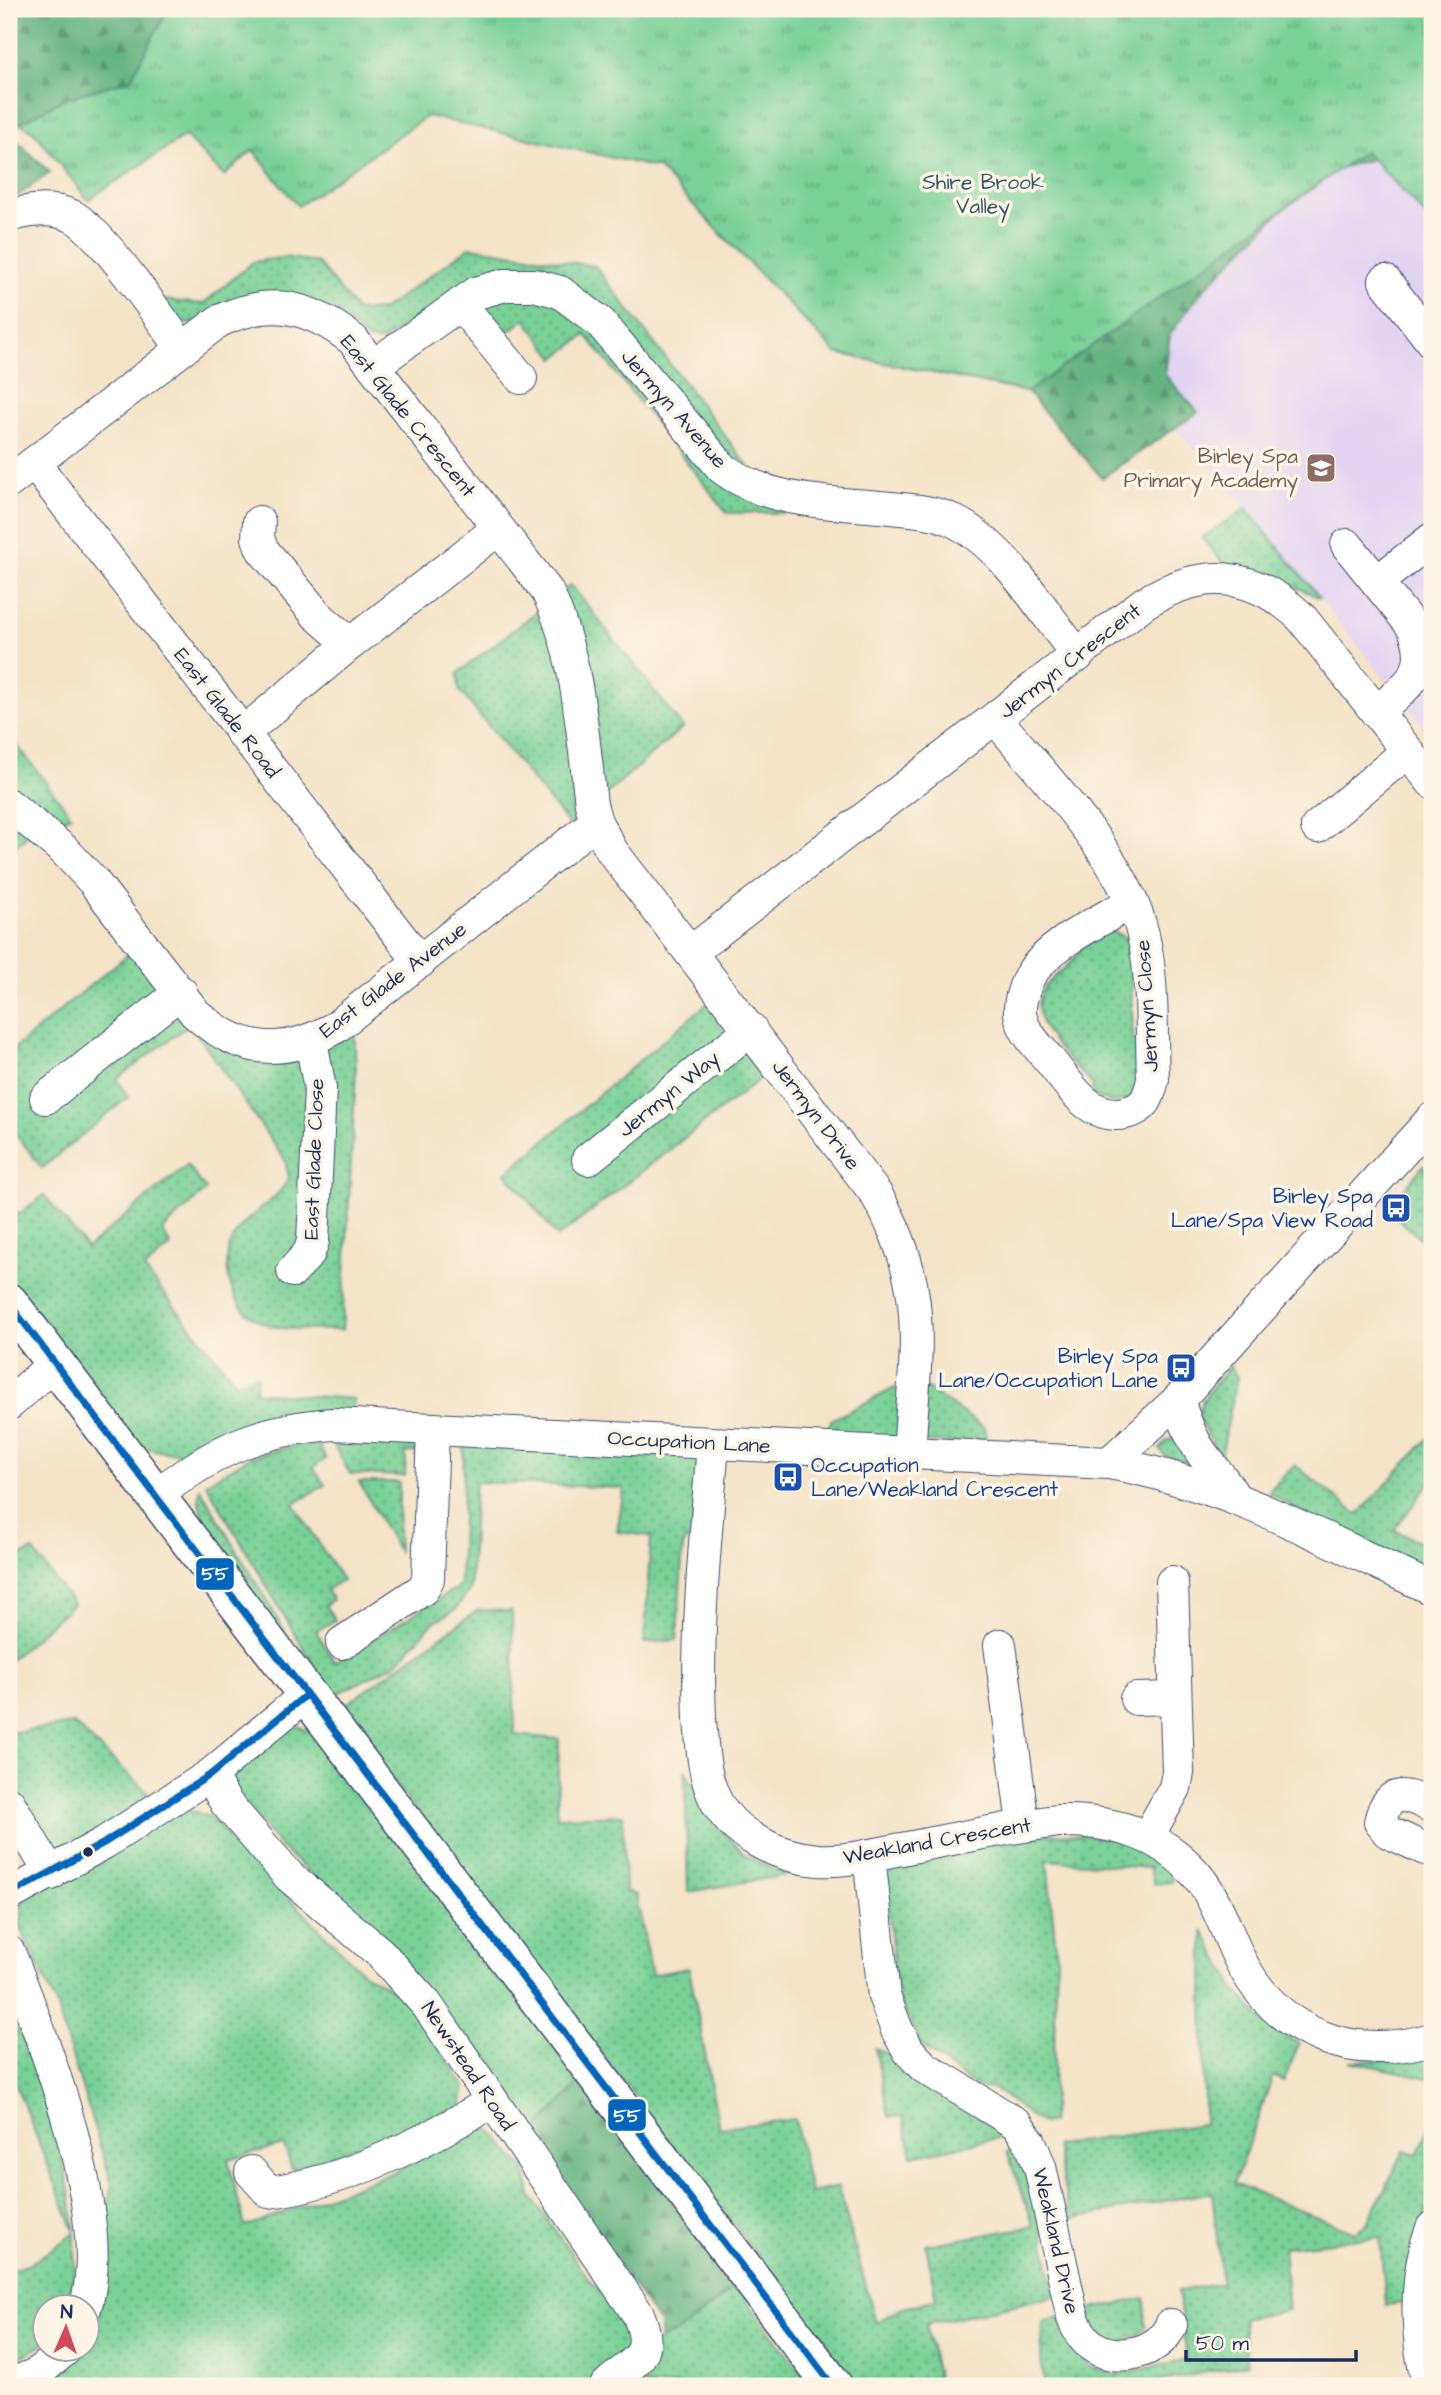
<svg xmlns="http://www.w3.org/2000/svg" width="1441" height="2395" font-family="'Architects Daughter',sans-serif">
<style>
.built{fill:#e2d4f3}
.grass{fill:url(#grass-dots);stroke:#4a807a;stroke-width:2}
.forest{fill:url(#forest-firs);stroke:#3e716e;stroke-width:2}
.park{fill:url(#park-tufts);stroke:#4a807a;stroke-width:2}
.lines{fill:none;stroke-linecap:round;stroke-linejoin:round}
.minor-casing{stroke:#3c4a6e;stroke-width:34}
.major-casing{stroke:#3c4a6e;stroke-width:41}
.minor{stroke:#fff;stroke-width:32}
.major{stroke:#fff;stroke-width:38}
.bus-1-casing{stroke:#fcf5e5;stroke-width:12}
.bus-1{stroke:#0065bd;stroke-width:7}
.bus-dot{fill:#1b2f5e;stroke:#fcf5e5;stroke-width:2.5}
.labels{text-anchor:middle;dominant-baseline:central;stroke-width:7;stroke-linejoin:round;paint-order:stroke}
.park-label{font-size:21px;fill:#32586c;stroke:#fcf5e5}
.street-label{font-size:21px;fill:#1b2f5e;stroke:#fcf5e5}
.education-label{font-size:21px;fill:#785e54;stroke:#fcf5e5;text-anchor:end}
.transit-label{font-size:21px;fill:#164399;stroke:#fcf5e5;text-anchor:end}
.line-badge{stroke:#fcf5e5;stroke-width:2.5}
.badge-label{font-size:19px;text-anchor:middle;font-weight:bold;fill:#fff}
</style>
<defs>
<pattern id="grass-dots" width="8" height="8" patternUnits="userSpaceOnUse" patternTransform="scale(1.75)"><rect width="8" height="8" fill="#79d196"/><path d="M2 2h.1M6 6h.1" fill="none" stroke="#62aa7e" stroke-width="1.8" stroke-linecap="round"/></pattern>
<pattern id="forest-firs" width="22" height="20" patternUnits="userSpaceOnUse" patternTransform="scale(1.75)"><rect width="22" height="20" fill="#62b37f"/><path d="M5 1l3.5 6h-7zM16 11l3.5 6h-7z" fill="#50926b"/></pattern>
<pattern id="park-tufts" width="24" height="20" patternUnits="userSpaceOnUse" patternTransform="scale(1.75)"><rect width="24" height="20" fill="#79d196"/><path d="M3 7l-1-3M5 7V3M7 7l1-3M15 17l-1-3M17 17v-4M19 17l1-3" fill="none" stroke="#62aa7e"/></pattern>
</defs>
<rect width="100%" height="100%" fill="#fcf5e5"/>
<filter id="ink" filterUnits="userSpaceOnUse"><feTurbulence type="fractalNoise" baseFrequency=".0143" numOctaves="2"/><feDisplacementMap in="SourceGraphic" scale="14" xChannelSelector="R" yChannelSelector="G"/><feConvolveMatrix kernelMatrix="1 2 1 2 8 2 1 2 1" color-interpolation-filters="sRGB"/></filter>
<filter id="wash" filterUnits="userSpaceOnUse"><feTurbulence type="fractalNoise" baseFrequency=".00686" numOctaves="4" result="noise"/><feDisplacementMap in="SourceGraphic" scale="28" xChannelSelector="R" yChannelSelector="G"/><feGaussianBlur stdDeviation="1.57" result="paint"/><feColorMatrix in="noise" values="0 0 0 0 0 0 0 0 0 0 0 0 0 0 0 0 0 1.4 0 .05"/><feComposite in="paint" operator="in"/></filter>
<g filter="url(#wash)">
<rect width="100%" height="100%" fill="#f4e3c6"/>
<path class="built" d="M1365,151l67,72v514l-186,-229 -71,-80 22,-17 -32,-36 5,-41 32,-44 80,-80z"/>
<g class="grass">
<path d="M470,247l125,19 189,247h-57l-141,-178 -31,23 -30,-39 -21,16 -49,-43 -73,49 -14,-1 -27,-25 -156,9 -12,-6 -11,-18 41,4 50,-42 33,-5 32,6 39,48 25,-1z"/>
<path d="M1246,508l74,90 -41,-19 -54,-14 -23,-27z"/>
<path d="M571,585l112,142 -113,99 -111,-136 -1,-17z"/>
<path d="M9,735l62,80 -39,18 -23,18z"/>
<path d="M1112,931l14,7 12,12v16l-7,9 2,64 8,7 -2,39 -8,14 -18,4 -21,-8 1,-10c-23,-25 -79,-70 -43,-104 14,-14 29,-22 34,-41z"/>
<path d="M133,950l96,98 125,-24 2,48 -14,258c-46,-2 -97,8 -112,-47 -4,-16 -5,-33 4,-47 15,-24 42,-33 55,-58l-4,-18 -95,-136 -73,55 11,18 -86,71 -33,-43v-72z"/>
<path d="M714,998l56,73 -212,166 -52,-64z"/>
<path d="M187,1165l19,25 -44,41 9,15 -27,23 92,113 21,-6 -2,16 99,7 -1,14c-33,1 -64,0 -96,8 -56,14 -61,49 -125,21l-123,-163v-75l8,11 27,-20 43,53z"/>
<path d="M1423,1166l9,10v73l-45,-40z"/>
<path d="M1230,1366l7,11 -16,80c-32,-50 -28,-46 9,-91z"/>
<path d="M895,1388l33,1 58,40 -1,15 -159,-6 5,-18z"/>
<path d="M1432,1434v46l-38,50 38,17v26l-114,-51 -50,-30 27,-27 63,50z"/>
<path d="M1173,1439l16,13 7,13 -31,-9 -5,-7 5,-7z"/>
<path d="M303,1444h15l8,15 -13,8 12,18 -31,19 48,76 -16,10 7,10 -8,5 10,15 -19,11 19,31 125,-76 4,-141 235,12 -6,78 -10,8 -6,97 -33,3 7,-107 -34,-4 7,-44 -149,-6 -5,108 -15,20 -21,12 -40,43 -59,30 -10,-10 -119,-202 44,-26z"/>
<path d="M333,1444h95l-1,9 -21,-1 -1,24 -55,-2z"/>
<path d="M359,1482h40l-1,69z"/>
<path d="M200,1488l93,157c-27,-30 -104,-116 -93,-157z"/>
<path d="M33,1550l40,54 -64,57v-99z"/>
<path d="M478,1610l34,1 3,124 44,4 -2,78 66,-2 2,76 11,4 16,80 37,-7 30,160 76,-9 15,74 28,-6 38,135 24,-13 36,-10 -10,-54 108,-19 -27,-74 11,-2 16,36 21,110 -129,28 13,62h-82l-519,-676z"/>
<path d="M74,1724l79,73 -83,52 -27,-8 -34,-60v-48z"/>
<path d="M298,1726l19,9 264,346 -52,57 -148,-203 -101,-88 -45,-54 -5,-13 3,-9 52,-44z"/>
<path d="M685,1770l26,49 34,36 41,20 -98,17z"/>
<path d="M181,1807l29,10 152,155 47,28 56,86 -4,22 -169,62 -8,-25 -56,14 17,68 168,-62 13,-17 57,-27 43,50 5,25 60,86 46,49 -7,28 -39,27h-562l48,-36h11v-21l13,-27v-67l11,-51 -57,-182 -35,-76 2,-25z"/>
<path d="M1045,1834l42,1 47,8 33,23 5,16 -18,2 -4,-16 -103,-8 10,98 -5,164 -10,2 -49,-36h-16l-54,-41 -25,-48 -15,-135z"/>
<path d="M1203,1930l33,60 30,34 33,20 -15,37 -11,-5 -39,108 121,48 12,-8 37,-73 14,4 14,-35v81l-18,39 -6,63 -22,2 -6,-68 -97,10 5,63 -45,9 4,45 -110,22h-19l-2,-5v5h-71l-4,-25 2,-39 17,-5 8,29 23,21 24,8 72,-15 -9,-69 44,-8 -10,-91 -142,27 -14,-74 148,-21z"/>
<path d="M9,2003c32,90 86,208 59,304l-22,1 -1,36 -36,19v-93l19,-5 47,-32 -66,-165z"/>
<path d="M875,2049l22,8 110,79 -95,20 -9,-40 -14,1z"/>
<path d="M1432,2052v27l-83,-18 43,-1z"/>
<path d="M736,2286l75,100h-188l37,-48 17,-5z"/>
<path d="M1145,2298l1,29c-29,29 -48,13 -64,-16z"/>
</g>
<g class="forest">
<path d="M9,9h280l-159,71 -64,18 -57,32z"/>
<path d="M1380,130l-8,29 -32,9 -58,42 -80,81 -32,43 -5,41 33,37 -96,66 -75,-86 -191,-39 -114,-118 48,6z"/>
<path d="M9,133l41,40 -41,29z"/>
<path d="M581,2081l155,205 -59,47 -17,5v-14l-131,-186z"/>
</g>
<path class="park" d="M168,9h1264v214l-67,-72 -338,241 -191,-39 -178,-185 -231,-52 -129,90 -45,-56 -29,26 -39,-40 -97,64 -53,-67 -15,-10 46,-25 64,-18z"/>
</g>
<g filter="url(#ink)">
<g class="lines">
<g class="minor-casing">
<g id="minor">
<path d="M9,216c21,-6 42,-9 63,0 29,14 89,104 111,133"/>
<path d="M1385,281l47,61"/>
<path d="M460,304l61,74"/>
<path d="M373,366l103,-73 29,-8h29l26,7 40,30 122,146c47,36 110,34 168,40 20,2 43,3 62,12 54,26 89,90 126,136"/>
<path d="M34,463l386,499"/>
<path d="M9,482l210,-161c52,-24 89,-16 134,19l194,251c32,67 35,141 44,213l5,18 16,29 264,343c55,94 39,157 33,260"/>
<path d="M259,522l-1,16 4,11 55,66 33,29"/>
<path d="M1347,545l66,82c20,45 -6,57 -36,86"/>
<path d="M1377,582l55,-43"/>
<path d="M996,719c48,58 131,142 147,216 11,46 8,97 10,144 -4,19 -8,30 -28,34 -35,7 -54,-26 -74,-51 -11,-14 -29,-30 -31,-49 -1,-10 4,-26 9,-36 20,-34 70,-55 103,-75"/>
<path d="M242,734l108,-90 148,-115"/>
<path d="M9,805l55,45 29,31 102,132c45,41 89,44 141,14l260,-205"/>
<path d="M1317,827l91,-76"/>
<path d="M691,952l453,-349c58,-35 106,-33 157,14l131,165"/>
<path d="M46,1098l135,-106"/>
<path d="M588,1159l163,-130"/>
<path d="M293,1271l16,-18 4,-12 7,-152 -9,-48"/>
<path d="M1178,1400c6,18 12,36 23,52 11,16 24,27 33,45"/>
<path d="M9,1404l46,-41"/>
<path d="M713,1444c-7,91 -17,183 -13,275 2,25 3,54 14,78 18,38 64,60 104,63 29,2 61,-7 89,-12 51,-10 101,-21 151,-27 52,-1 99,11 135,50 23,24 32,59 47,89 39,75 111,102 192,79"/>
<path d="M1109,1463l69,-63 254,-281"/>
<path d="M157,1494c62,-45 98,-64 176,-70l776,39c116,20 218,77 323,126"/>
<path d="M342,1643l81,-54 5,-10 5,-150"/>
<path d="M1000,1645l23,180"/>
<path d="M1136,1699l39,-1"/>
<path d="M210,1775l16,28 63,73 91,77 47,52 211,309c19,45 -5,45 -32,72"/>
<path d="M9,1803l42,71"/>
<path d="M1148,1836l27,-48 3,-15 -6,-191"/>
<path d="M1425,1849l-37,-17 -8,-10c8,-36 27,-28 52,-15"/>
<path d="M869,1855l15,141 13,34 12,21 15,16 93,57 13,18 10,25 33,151c4,11 9,20 18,27 24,19 69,8 80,-20"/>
<path d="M9,1895l95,-52 106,-68 96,-80"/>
<path d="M9,1952c34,87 105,266 76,356"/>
<path d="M251,2172l18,20c78,-10 156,-50 222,-90"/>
<path d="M9,2385l27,-11 29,-24"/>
<path d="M1429,2386c-14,-47 -15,-111 3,-158"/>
</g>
</g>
<g class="major-casing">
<path id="major" d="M9,1303l824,1083"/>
</g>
<use href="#minor" class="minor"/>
<use href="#major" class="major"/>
<g class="bus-1-casing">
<g id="bus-1">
<path d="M9,1303l824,1083"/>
<path d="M9,1895l95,-52 106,-68 96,-80"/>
</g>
</g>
<use href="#bus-1" class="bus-1"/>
</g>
</g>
<defs>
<g id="school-square" transform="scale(1.575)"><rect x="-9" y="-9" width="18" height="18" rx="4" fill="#8d6e63" stroke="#fcf5e5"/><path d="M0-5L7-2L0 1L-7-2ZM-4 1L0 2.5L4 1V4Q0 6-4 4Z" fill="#fff"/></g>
<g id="bus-square" transform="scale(1.575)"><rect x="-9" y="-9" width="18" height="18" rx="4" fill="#1a4fb4" stroke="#fcf5e5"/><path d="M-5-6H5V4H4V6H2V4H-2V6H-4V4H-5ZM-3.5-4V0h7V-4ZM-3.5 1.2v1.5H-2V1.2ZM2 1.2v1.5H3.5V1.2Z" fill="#fff"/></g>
</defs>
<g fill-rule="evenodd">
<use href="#school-square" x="1321" y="468"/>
<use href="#bus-square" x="1396" y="1208"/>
<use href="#bus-square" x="1181" y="1368"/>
<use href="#bus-square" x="788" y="1477"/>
</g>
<circle class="bus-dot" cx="88" cy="1852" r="6"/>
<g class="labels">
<g class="park-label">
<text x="983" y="182">Shire Brook<tspan x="983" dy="24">Valley</tspan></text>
</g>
<g class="street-label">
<text transform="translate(674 409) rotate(49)">Jermyn Avenue</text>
<text transform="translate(408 416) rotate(51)">East Glade Crescent</text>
<text transform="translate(1070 661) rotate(-38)">Jermyn Crescent</text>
<text transform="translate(227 713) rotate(52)">East Glade Road</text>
<text transform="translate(393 980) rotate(-37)">East Glade Avenue</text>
<text transform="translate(1147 1006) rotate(-94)">Jermyn Close</text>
<text transform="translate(669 1094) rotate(-39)">Jermyn Way</text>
<text transform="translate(816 1115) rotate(53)">Jermyn Drive</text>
<text transform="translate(314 1159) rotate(-88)">East Glade Close</text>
<text transform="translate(689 1442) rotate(3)">Occupation Lane</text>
<text transform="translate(937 1841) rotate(-10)">Weakland Crescent</text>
<text transform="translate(468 2066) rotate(56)">Newstead Road</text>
<text transform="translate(1056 2241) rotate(77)">Weakland Drive</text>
</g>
<g class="education-label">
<text x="1298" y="456">Birley Spa<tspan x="1298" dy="24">Primary Academy</tspan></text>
</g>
<g class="transit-label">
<text x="1373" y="1196">Birley Spa<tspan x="1373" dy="24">Lane/Spa View Road</tspan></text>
<text x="1158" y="1356">Birley Spa<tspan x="1158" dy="24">Lane/Occupation Lane</tspan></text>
<text x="811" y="1465" text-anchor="start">Occupation<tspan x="811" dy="24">Lane/Weakland Crescent</tspan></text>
</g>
</g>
<g class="line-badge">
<rect x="195" y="1557" width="40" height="34" rx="7" fill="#0065bd"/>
<rect x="607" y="2098" width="40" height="34" rx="7" fill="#0065bd"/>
</g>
<g class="badge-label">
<text x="215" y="1580">55</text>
<text x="627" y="2122">55</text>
</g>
<rect width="1441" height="2395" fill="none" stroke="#fcf5e5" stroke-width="35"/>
<g transform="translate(66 2328) rotate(2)"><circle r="33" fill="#fcf5e5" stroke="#a2a6af" stroke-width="2"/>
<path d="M0-5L12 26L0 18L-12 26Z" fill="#d1495b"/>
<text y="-10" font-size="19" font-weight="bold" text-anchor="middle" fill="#1b2f5e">N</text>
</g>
<path d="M1186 2350v10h170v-10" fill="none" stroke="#1b2f5e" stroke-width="3.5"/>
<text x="1196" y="2350" font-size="21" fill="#1b2f5e" stroke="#fcf5e5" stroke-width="5" paint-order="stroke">50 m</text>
</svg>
